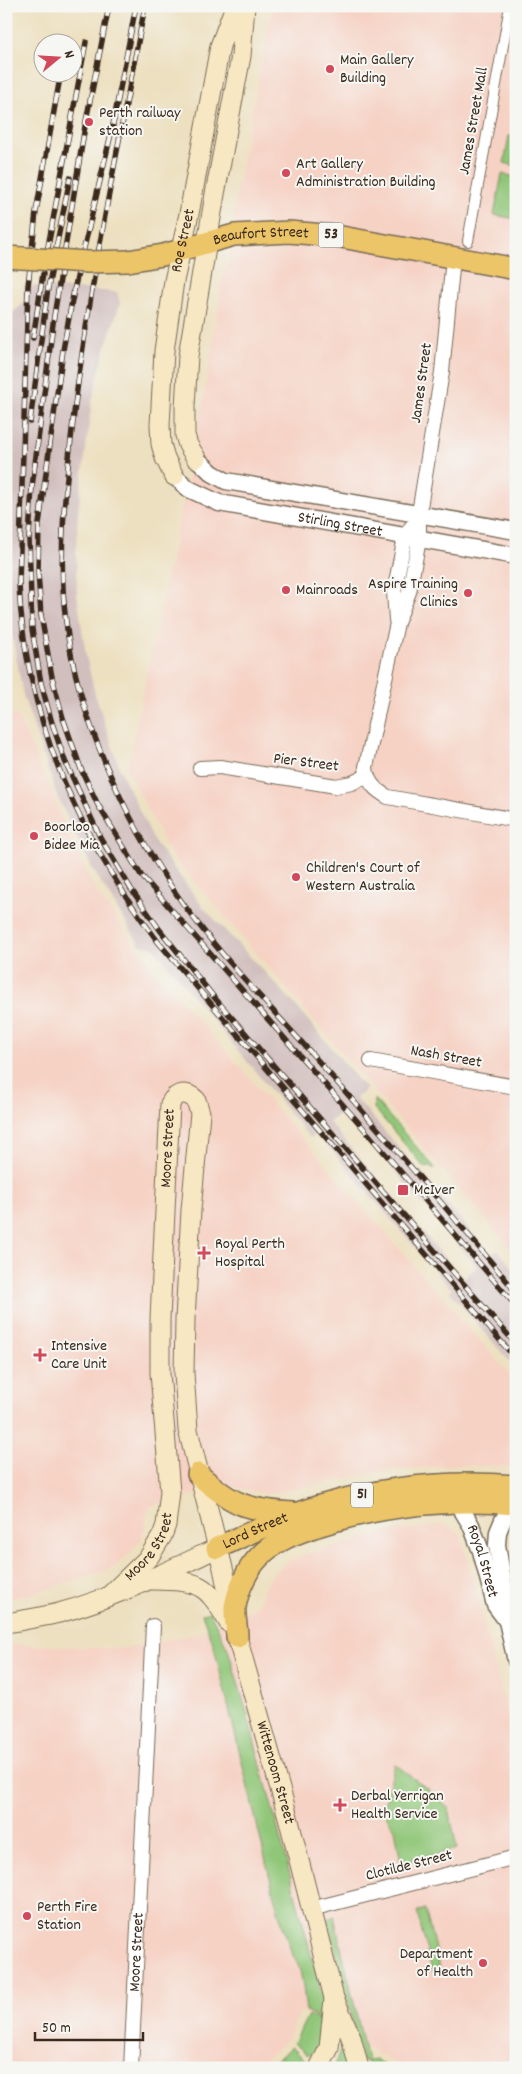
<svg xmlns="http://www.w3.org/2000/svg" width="522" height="2074" font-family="Dekko,sans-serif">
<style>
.built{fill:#f6d2c4}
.industrial{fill:#d1bfbe;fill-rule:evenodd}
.green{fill:#90c678;stroke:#66784b}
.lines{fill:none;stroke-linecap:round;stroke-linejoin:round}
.pedestrian-casing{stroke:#796a57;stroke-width:12}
.minor-casing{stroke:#796a57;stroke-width:16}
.tertiary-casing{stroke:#796a57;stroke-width:19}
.secondary-casing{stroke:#796a57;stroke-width:21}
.primary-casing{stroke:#796a57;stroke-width:24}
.pedestrian{stroke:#fff;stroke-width:10}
.minor{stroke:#fff;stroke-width:14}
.tertiary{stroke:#fff;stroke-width:16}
.secondary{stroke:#f7e8c3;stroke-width:19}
.primary{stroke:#ecc569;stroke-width:21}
.rail-casing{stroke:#3b2a1e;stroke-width:5.5}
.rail{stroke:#f6f6f2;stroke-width:4;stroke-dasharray:11;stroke-linecap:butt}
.primary-bridge-casing{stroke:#796a57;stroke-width:24;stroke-linecap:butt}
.primary-bridge{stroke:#ecc569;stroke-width:21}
.poi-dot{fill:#d1495b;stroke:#f6f6f2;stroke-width:2}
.labels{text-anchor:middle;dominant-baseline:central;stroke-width:4;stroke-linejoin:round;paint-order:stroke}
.shield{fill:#f6f6f2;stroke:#73675e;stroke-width:1}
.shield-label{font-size:15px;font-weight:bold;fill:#3b2a1e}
.poi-label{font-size:16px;fill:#3b2a1e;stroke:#f6f6f2;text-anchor:start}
.street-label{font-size:16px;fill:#3b2a1e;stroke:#f6f6f2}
</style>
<rect width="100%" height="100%" fill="#f6f6f2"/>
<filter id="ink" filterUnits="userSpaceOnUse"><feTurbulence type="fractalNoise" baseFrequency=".02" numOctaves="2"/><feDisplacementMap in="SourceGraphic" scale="10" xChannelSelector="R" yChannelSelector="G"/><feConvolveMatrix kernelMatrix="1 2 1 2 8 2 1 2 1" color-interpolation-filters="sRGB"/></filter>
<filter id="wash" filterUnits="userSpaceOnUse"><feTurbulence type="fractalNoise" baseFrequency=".0096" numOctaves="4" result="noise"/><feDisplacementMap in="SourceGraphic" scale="20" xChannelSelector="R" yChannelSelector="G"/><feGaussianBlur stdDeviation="1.12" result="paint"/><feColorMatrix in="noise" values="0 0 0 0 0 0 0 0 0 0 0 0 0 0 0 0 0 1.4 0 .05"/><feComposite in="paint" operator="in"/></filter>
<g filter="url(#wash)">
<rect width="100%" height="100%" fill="#ede0c0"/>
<g class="built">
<path d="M273,6h243v1249l-346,-402 -43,-84 72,-343 25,-153 5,-10 8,-74z"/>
<path d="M6,715h11l69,157 13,24 61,83 41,44 315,359v85l-62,-2 -70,6 -117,23 -38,-8 -79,20 -9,34 -13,15 -15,13 -85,27 -22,4z"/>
<path d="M445,1524l16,11 55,212v321h-108l-20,-8 -88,-50 -11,27 -14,14 -14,10 -20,7h-158l-77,-5v-419l117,5 77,-16 57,-26 11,-27 19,-18 15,-7 81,-22z"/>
</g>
<path class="industrial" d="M24,285l93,7 3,12 -14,41 -14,56 -14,110 -2,42 1,42 9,61 9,38 25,76 34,71 48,65 89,94 75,89 -10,9 134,156 8,-4 18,22v97l-66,-77 1,-3 -134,-156 -7,5 -157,-191 -13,-2 -48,-77 -34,-70 -35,-103 -17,-94 1,-280 3,-6 14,-12zM343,1111l134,156 -14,12 -134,-157z"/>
<g class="green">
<path d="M516,135v31l-12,-3 5,-27z"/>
<path d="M502,174l14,3v42l-22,-4z"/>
<path d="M374,1099l61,69 -11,-1 -50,-59z"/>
<path d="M210,1612l18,37 19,64 75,282 1,26 -17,-10c-2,-13 -4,-49 -14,-56l-16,-52 -63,-260 -11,-29z"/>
<path d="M395,1764l44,34 10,11 8,40 -56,14 -6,-34 -12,-18z"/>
<path d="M425,1909l15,59 -8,3 -15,-59z"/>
<path d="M334,1916l33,144 9,-1 10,9 -20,-2 1,-6 -5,1 -34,-142z"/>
<path d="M308,2015l15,7 -3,22 -5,11 -4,-2 -2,3 -15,-13z"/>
<path d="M345,2039l8,27 -5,2h-15z"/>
<path d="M292,2047l15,15 1,4 -1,2h-40z"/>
</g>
</g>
<g filter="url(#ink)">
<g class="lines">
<g class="pedestrian-casing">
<path id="pedestrian" d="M468,241l42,-235"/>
</g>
<g class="minor-casing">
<g id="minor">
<path d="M453,258l-11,114 -23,141v27l-10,52 -12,31 -31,144c1,15 9,23 22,30l128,23"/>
<path d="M396,620l-2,-28 11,-55 6,-10"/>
<path d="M200,768l20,-1 116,19 16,-3 15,-7"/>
<path d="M371,1061l145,26"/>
<path d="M311,1909l205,-52"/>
<path id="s1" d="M131,2068l22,-442"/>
</g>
</g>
<g class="tertiary-casing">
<g id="tertiary">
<path d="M196,458l16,15 14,8 290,50"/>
<path id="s2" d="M174,476l15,13 30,14 297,53"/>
<path id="s3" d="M457,1502l14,23 10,26 14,54 12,16"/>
<path d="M514,1504l-11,16 -5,12 -1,13 10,58v18l9,40"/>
</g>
</g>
<g class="secondary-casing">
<g id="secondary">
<path d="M196,458l-8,-13 -3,-10v-28l3,-51 27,-162 26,-138 4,-50"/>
<path id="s4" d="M174,476l-9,-18 -4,-14 -1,-19 4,-74 10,-70 15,-67 31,-168 15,-40"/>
<path d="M152,1580c46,1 53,1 77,43"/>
<path id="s5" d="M109,1596l40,-39 13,-21 4,-11 4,-33 -10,-119v-54l10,-215c6,-12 17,-13 26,-4l4,13 -9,97 -6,110 -1,53 4,57 35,138 14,69 51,180 46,181 17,39 8,31"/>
<path d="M6,1623c18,-3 36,-6 53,-10 55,-15 107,-41 158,-65"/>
<path d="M319,2068l10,-20 5,-49"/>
</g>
</g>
<g class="primary-casing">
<g id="primary">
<path d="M6,257l16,1"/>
<path id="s6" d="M128,261l35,-6 71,-20 55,-3 47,4 180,33"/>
<path d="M198,1474c34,31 49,36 95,39"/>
<path id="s7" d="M217,1548c37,-17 74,-35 114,-45 59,-17 123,-22 185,-17"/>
<path d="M237,1637c0,-10 -3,-21 -2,-30 3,-18 12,-38 25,-51 15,-16 37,-23 57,-30 65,-21 131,-28 199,-22"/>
</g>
</g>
<use href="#pedestrian" class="pedestrian"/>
<use href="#minor" class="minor"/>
<use href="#tertiary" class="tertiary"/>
<use href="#secondary" class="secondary"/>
<use href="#primary" class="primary"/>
<g class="rail-casing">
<g id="rail">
<path d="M109,6l-24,120 -31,190 -22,171 -3,51 3,91 9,54 11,40 13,38 35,76 31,52 29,41 53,66 303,348"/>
<path d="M136,6l-24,124 -38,160 -11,60 -24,174 -1,48 3,43 11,62 11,41 18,51 17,36 43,70 218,248 157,183"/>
<path d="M145,6c-26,135 -54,271 -71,407 -8,70 -17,139 -8,209 11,93 58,196 111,273 40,58 90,108 136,160 69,78 137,157 203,237"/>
<path d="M66,42l1,-3"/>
<path d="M61,72l-25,140 -8,74 -9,299c6,133 60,253 140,358l357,416"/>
<path d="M47,252l39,-210"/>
<path d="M33,338l10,-64"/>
<path d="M30,422l18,-134 22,-110"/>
</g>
</g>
<use href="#rail" class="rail"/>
<g class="primary-bridge-casing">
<path id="primary-bridge" d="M22,258l66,4 40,-1"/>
</g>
<use href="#primary-bridge" class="primary-bridge"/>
</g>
</g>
<g class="poi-dot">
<circle cx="330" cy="69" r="5"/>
<circle cx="89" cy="122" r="5"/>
<circle cx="286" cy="173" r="5"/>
<circle cx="286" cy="590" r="5"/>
<circle cx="468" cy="593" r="5"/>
<circle cx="34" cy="836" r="5"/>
<circle cx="296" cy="877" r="5"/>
<rect x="397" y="1184" width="12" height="12" rx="2.5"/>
<path d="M201.5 1245.5h5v5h5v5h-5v5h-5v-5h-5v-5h5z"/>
<path d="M37.5 1347.5h5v5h5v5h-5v5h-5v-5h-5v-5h5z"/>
<path d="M337.5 1797.5h5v5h5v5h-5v5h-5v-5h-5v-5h5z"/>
<circle cx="27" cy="1916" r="5"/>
<circle cx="483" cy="1963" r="5"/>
</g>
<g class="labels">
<g class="shield">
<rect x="318.5" y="222.5" width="25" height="25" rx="4"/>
<rect x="351" y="1482.5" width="22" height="25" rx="4"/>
</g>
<g class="shield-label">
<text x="331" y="235">53</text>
<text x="362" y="1495">51</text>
</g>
<g class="poi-label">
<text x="340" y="60">Main Gallery<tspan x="340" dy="18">Building</tspan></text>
<text x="99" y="113">Perth railway<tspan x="99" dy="18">station</tspan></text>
<text x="296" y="164">Art Gallery<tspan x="296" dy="18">Administration Building</tspan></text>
<text x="458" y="584" text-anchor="end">Aspire Training<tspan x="458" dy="18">Clinics</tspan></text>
<text x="296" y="590">Mainroads</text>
<text x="44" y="827">Boorloo<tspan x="44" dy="18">Bidee Mia</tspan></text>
<text x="306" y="868">Children's Court of<tspan x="306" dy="18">Western Australia</tspan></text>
<text x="414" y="1190">McIver</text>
<text x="215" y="1244">Royal Perth<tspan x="215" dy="18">Hospital</tspan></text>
<text x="51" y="1346">Intensive<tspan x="51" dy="18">Care Unit</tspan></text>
<text x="351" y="1796">Derbal Yerrigan<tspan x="351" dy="18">Health Service</tspan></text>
<text x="37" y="1907">Perth Fire<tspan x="37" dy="18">Station</tspan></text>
<text x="473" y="1954" text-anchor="end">Department<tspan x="473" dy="18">of Health</tspan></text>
</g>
<g class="street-label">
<text transform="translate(474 121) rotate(-80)">James Street Mall</text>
<text stroke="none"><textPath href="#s6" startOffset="136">Beaufort Street</textPath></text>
<text stroke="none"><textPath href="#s4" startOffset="240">Roe Street</textPath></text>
<text transform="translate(422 383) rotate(-82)">James Street</text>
<text stroke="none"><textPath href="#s2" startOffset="176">Stirling Street</textPath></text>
<text transform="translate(306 763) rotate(7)">Pier Street</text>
<text transform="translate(446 1057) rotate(10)">Nash Street</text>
<text stroke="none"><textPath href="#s5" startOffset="470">Moore Street</textPath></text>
<text stroke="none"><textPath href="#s7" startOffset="42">Lord Street</textPath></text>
<text stroke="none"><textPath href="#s5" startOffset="65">Moore Street</textPath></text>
<text stroke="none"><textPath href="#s3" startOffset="65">Royal Street</textPath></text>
<text stroke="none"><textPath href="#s5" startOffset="1231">Wittenoom Street</textPath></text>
<text transform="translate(409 1866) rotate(-14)">Clotilde Street</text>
<text stroke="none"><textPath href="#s1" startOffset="116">Moore Street</textPath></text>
</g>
</g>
<rect width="522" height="2074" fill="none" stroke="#f6f6f2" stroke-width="25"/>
<g transform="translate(58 58) rotate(72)"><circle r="24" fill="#f6f6f2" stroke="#aba49d"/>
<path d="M0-4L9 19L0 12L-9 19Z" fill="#d1495b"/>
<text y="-8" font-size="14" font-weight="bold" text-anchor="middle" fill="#3b2a1e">N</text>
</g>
<path d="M35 2032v8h108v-8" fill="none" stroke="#3b2a1e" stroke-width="2.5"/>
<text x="42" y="2032" font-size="15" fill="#3b2a1e" stroke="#f6f6f2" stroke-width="4" paint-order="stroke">50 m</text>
</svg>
